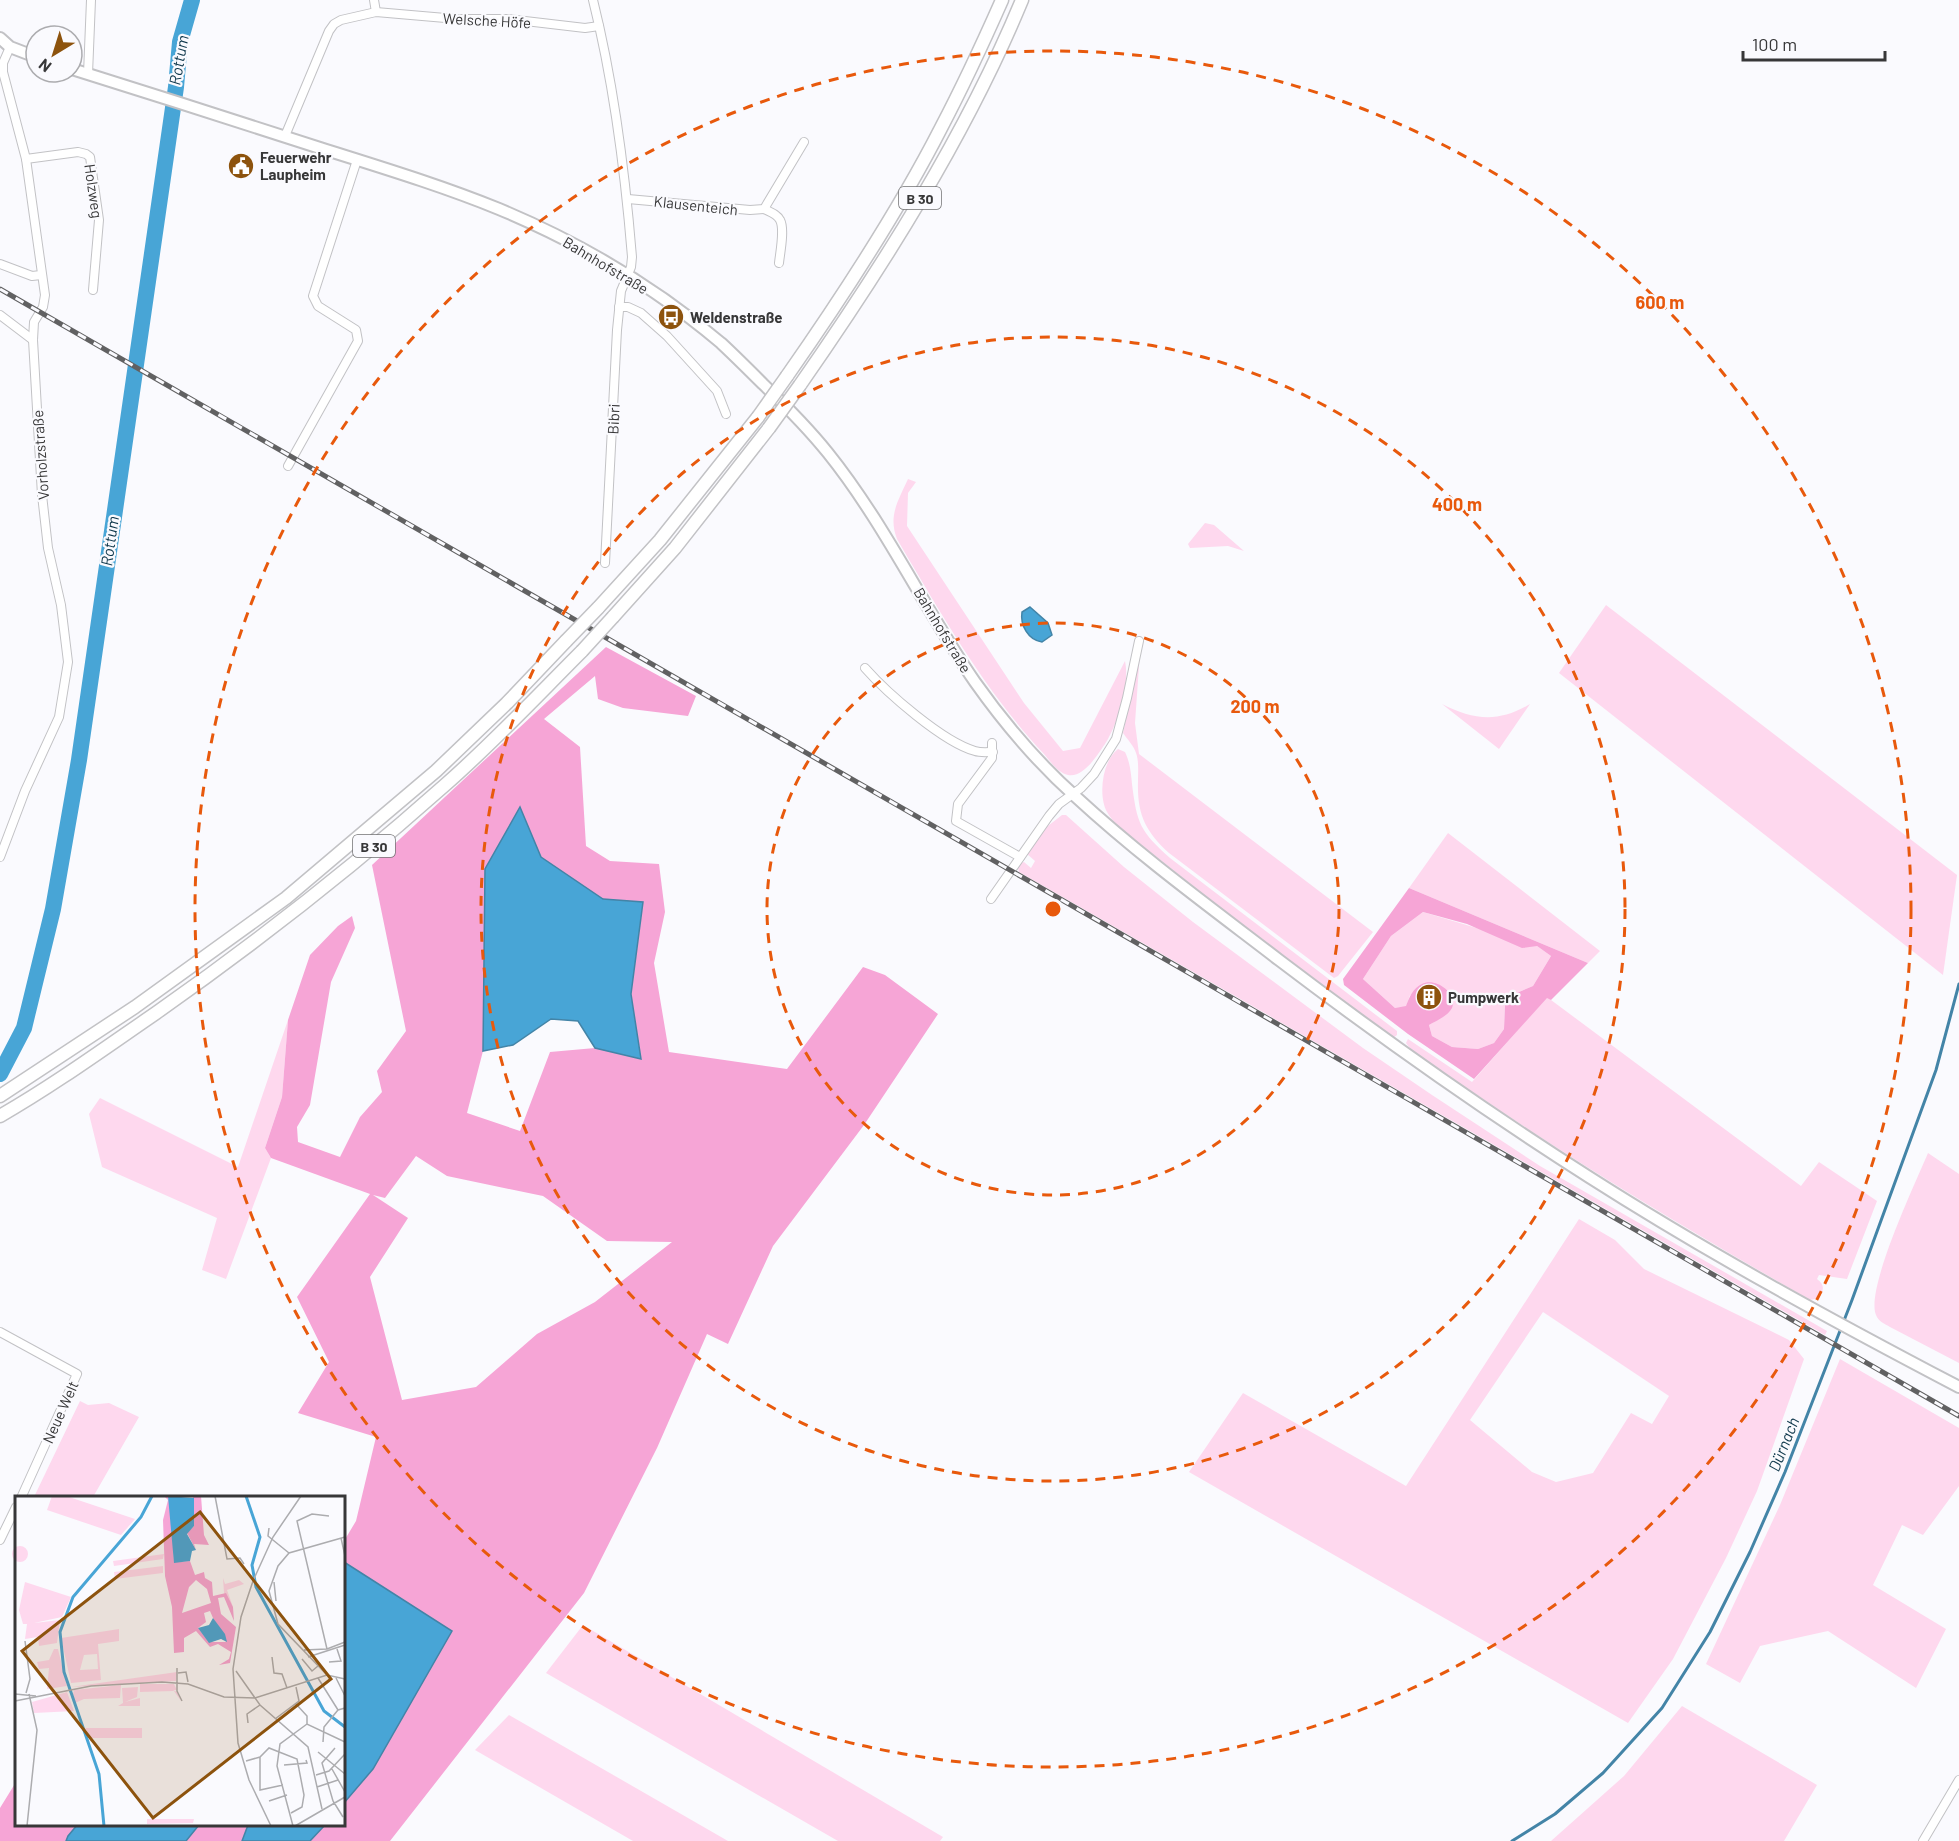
<svg xmlns="http://www.w3.org/2000/svg" width="1959" height="1841" font-family="Barlow,sans-serif">
<style>
.green{fill:#fed8ee;fill-rule:evenodd}
.forest{fill:#f6a5d6;fill-rule:evenodd}
.water{fill:#48a5d6;stroke:#4384a7;stroke-width:1.5}
.lines{fill:none;stroke-linecap:round;stroke-linejoin:round}
.stream{stroke:#4384a7;stroke-width:3}
.river{stroke:#48a5d6;stroke-width:16}
.minor-casing{stroke:#c2c2c5;stroke-width:10}
.secondary-casing{stroke:#c2c2c5;stroke-width:14}
.trunk-casing{stroke:#c2c2c5;stroke-width:15}
.minor{stroke:#fff;stroke-width:8}
.secondary{stroke:#fff;stroke-width:10}
.trunk{stroke:#fff;stroke-width:12}
.rail-casing{stroke:#616162;stroke-width:5}
.rail{stroke:#fafafe;stroke-width:3;stroke-dasharray:9;stroke-linecap:butt}
.trunk-bridge-casing{stroke:#c2c2c5;stroke-width:15;stroke-linecap:butt}
.trunk-bridge{stroke:#fff;stroke-width:12}
.ring{fill:none;stroke:#e8590c;stroke-width:3;stroke-dasharray:10 8}
.labels{text-anchor:middle;dominant-baseline:central;stroke-width:4.5;stroke-linejoin:round;paint-order:stroke}
.shield{fill:#fafafe;stroke:#727273;stroke-width:1.5}
.shield-label{font-size:14px;font-weight:bold;fill:#373738}
.street-label{font-size:15px;fill:#373738;stroke:#fafafe}
.poi-label{font-size:15px;font-weight:bold;fill:#373738;stroke:#fafafe;text-anchor:start}
.water-label{font-size:16px;font-style:italic;fill:#0d364a;stroke:#fafafe}
.inset-river{fill:none;stroke:#48a5d6;stroke-width:3}
.inset-road{fill:none;stroke:#acacaf;stroke-width:1.5}
.view{fill:#8d530d;fill-opacity:0.15;stroke:#8d530d;stroke-width:3}
.inset-edge{fill:none;stroke:#373738;stroke-width:3}
.centre{fill:#e8590c;stroke:#fafafe;stroke-width:3}
.ring-label{font-size:18px;text-anchor:middle;font-weight:bold;fill:#e8590c;stroke:#fafafe;stroke-width:4.5;stroke-linejoin:round;paint-order:stroke}
</style>
<rect width="100%" height="100%" fill="#fafafe"/>
<g class="green">
<path d="M908,479l8,3 -8,11 -1,33 117,177 39,48 17,-3 45,-87c5,24 -7,62 -20,83 -8,11 -21,34 -37,31 -10,-2 -18,-14 -24,-21 -60,-64 -103,-140 -147,-215 -9,-23 1,-38 11,-60z"/>
<path d="M1205,523l9,2 30,26 -16,-5 -38,2 -2,-4z"/>
<path d="M1606,605l351,270 -14,100 -384,-302z"/>
<path d="M1140,652l-5,71 4,31 234,178 -35,44 -4,2 -165,-125c-24,-22 -32,-39 -31,-72 0,-9 1,-20 -2,-28 -2,-7 -9,-14 -13,-20z"/>
<path d="M1442,704c31,16 57,19 88,0l-31,45z"/>
<path d="M1118,749l7,3c5,10 6,21 7,32 5,40 8,47 38,74l227,173v4l-4,3c-77,-54 -151,-113 -225,-172 -15,-13 -52,-37 -61,-54 -9,-16 -5,-51 11,-63z"/>
<path d="M1062,815h4l58,52 69,55 170,126 69,47 108,71 287,165 -2,4 -806,-463 -1,-4 3,-5 3,-1 7,6 4,-7 -8,-7 17,-25z"/>
<path d="M1448,833l152,118 -12,12 -179,-75z"/>
<path d="M1423,912l114,34 14,10 -18,30 -21,9 -7,9 -1,25 -10,14 -16,6 -26,-2 -20,-11 -3,-11 10,-6 -29,-24 -4,12 -11,1 -32,-29 28,-43z"/>
<path d="M1547,997l254,189 18,-24 58,39 -30,78 -28,-4 -2,4c8,6 7,11 2,19l-9,2c-111,-64 -221,-129 -327,-201 -18,-12 -67,-40 -77,-56l2,-4 64,43z"/>
<path d="M288,1020l-6,77 -17,51 6,10 -45,121 -24,-9 15,-52 -115,-51 -13,-53 11,-16 138,69z"/>
<path d="M1928,1153l31,21v189l-69,-36c-5,-3 -12,-6 -14,-12 -11,-26 40,-133 52,-162z"/>
<path d="M1579,1219l36,21 29,29 145,71 15,19 -47,132 -31,67 -53,101 -45,64 -439,-251 54,-79 163,93zM1543,1312l126,84 -17,28 -21,-11 -38,60 -37,9 -24,-10 -62,-52z"/>
<path d="M1840,1359l119,69v58l-36,49 -21,-10 -29,60 73,44 -30,59 -88,-57 -68,15 -20,37 -34,-19 74,-159z"/>
<path d="M80,1401l8,4 21,-2 30,14 -46,80h-59z"/>
<path d="M583,1625l360,212 -3,4h-102l-292,-168z"/>
<path d="M1682,1706l135,79 -33,56h-233l73,-65z"/>
<path d="M509,1715l219,126h-95l-158,-91z"/>
</g>
<g class="forest">
<path d="M606,647l90,49 -8,20 -65,-8 -25,-9 -3,-23 -51,43 36,28 6,99 24,15 49,3 6,48 -11,51 15,89 118,17 76,-102 22,8 53,39 -74,111 -91,121 -45,98 -21,-10 -50,114 -73,145 -194,248h-80l15,-16 19,-1v-21l29,-34 79,-138 -108,-69v-21l12,-20 20,-84 -78,-24 31,-51 -32,-65 73,-103 -99,-36 -6,-10 17,-51 6,-77 22,-65 28,-29 14,-10 3,12 -24,54 -21,123 -13,22 1,15 42,15 20,-40 22,-25 -5,-21 29,-40 -34,-166zM520,808l21,49 62,42 40,4 -12,91 10,64 -46,-10 -45,4 -30,79 -53,-18 16,-62 2,-182zM416,1156l31,20 96,20 64,45 65,1 -77,60 -58,32 -61,53 -74,13 -32,-123 38,-59 -35,-23 12,3z"/>
<path d="M1409,888l179,75 -37,37 -4,-2 -73,81 -66,-45 -64,-49 -1,-6zM1423,912l44,12 55,24 15,-2 14,10 -18,30 -21,9 -7,10 -1,24 -10,14 -16,6 -26,-2 -20,-11 -3,-11c7,-4 19,-9 23,-17 6,-15 -17,-31 -30,-24 -9,4 -13,14 -16,22l-11,2 -32,-29 28,-43z"/>
<path d="M16,1782v42l62,1 -10,11 -2,5h-66v-33z"/>
<path d="M199,1825h49l-6,16h-56z"/>
</g>
<g class="water">
<path d="M1030,607l18,16 4,12 -10,7c-14,-2 -22,-17 -20,-30z"/>
<path d="M520,807l21,50 62,42 40,3 -12,92 10,65 -46,-11 -17,-27 -27,-2 -38,26 -30,6 2,-182z"/>
<path d="M344,1562l108,69 -79,138 -29,34z"/>
<path d="M78,1824h121v1l-13,16h-120l2,-5z"/>
<path d="M248,1825v-1l77,1 -15,16h-68z"/>
</g>
<g class="lines">
<path class="stream" d="M1512,1841l43,-27 48,-41 59,-65 48,-76 40,-80 35,-80 67,-172 84,-230 23,-86"/>
<path class="river" d="M0,1074l24,-46 29,-119 26,-149 97,-673 4,-45 12,-42"/>
<g class="minor-casing">
<g id="minor">
<path d="M374,0l2,12"/>
<path d="M593,0c21,84 32,171 39,257l-1,10 -10,24 -4,39 -12,233"/>
<path d="M88,74l3,-74"/>
<path d="M285,136l44,-105 5,-7 7,-4 35,-8 81,7h51l77,9 14,-2"/>
<path d="M26,159l52,-7 8,2 4,3 9,63 -6,70"/>
<path d="M628,199l122,11 14,-1 40,-67"/>
<path d="M764,209c6,3 13,5 16,11 5,9 0,33 -1,43"/>
<path d="M0,264l32,12 9,-1"/>
<path d="M619,307h9l13,6 26,23 50,55 9,23"/>
<path d="M0,315l33,25"/>
<path d="M288,466l70,-125 -2,-11 -38,-24 -5,-10 44,-136"/>
<path d="M865,668c22,25 78,74 110,83 6,2 13,1 18,1"/>
<path d="M992,743v15l-34,46 -2,17 64,36"/>
<path d="M0,857l25,-66 34,-74 9,-55 -7,-57 -13,-57 -6,-53 -9,-155 1,-18 9,-15 2,-12 -19,-136 -23,-87v-9l7,-16"/>
<path d="M991,899l58,-83 10,-12 22,-16 13,-14 22,-35 11,-41 12,-57"/>
<path d="M0,1332l77,42 -56,124"/>
<path d="M0,1540l16,-33"/>
<path d="M1923,1841l36,-61"/>
</g>
</g>
<g class="secondary-casing">
<g id="secondary">
<path d="M0,38l10,9 26,10"/>
<path d="M72,69c83,26 165,52 248,79 60,19 120,37 179,61 79,33 156,78 222,134 14,13 28,27 42,41 23,22 45,44 65,69 57,71 95,154 147,229 29,41 63,81 101,115 64,59 134,110 203,163 100,76 203,149 310,217 119,76 244,144 370,210"/>
</g>
</g>
<g class="trunk-casing">
<g id="trunk">
<path d="M787,376c56,-80 110,-162 154,-248 22,-42 42,-85 61,-128"/>
<path d="M800,385c83,-119 166,-250 222,-385"/>
<path d="M598,608l62,-68 98,-123"/>
<path d="M613,617l62,-69 94,-120"/>
<path d="M0,1096l135,-89 151,-109 150,-127 71,-68 59,-62"/>
<path d="M0,1116c54,-31 105,-68 156,-103 101,-71 197,-146 289,-228 48,-42 92,-89 137,-134"/>
</g>
</g>
<use href="#minor" class="minor"/>
<use href="#secondary" class="secondary"/>
<use href="#trunk" class="trunk"/>
<g class="rail-casing">
<path id="rail" d="M0,289l1959,1127"/>
</g>
<use href="#rail" class="rail"/>
<g class="trunk-bridge-casing">
<g id="trunk-bridge">
<path d="M758,417l29,-41"/>
<path d="M769,428l31,-43"/>
<path d="M566,641l32,-33"/>
<path d="M582,651l31,-34"/>
</g>
</g>
<use href="#trunk-bridge" class="trunk-bridge"/>
</g>
<g class="ring">
<circle cx="1053" cy="909" r="286"/>
<circle cx="1053" cy="909" r="572"/>
<circle cx="1053" cy="909" r="858"/>
</g>
<defs>
<g id="civic-disc" transform="scale(1.35)"><circle r="9.5" fill="#8d530d" stroke="#fafafe"/><path d="M-.6-6.5H3V-4.5H.6V-3L4-1V1h2V6H-6V1h2V-1L-.6-3ZM-1.2 2.5V6h2.4V2.5Z" fill="#fff"/></g>
<g id="bus-disc" transform="scale(1.35)"><circle r="9.5" fill="#8d530d" stroke="#fafafe"/><path d="M-5-6H5V4H4V6H2V4H-2V6H-4V4H-5ZM-3.5-4V0h7V-4ZM-3.5 1.2v1.5H-2V1.2ZM2 1.2v1.5H3.5V1.2Z" fill="#fff"/></g>
<g id="building-disc" transform="scale(1.35)"><circle r="9.5" fill="#8d530d" stroke="#fafafe"/><path d="M-4-6H4V6H1V3H-1V6H-4ZM-2.5-4.3h1.7v1.8h-1.7ZM.8-4.3h1.7v1.8H.8ZM-2.5-1h1.7V.8h-1.7ZM.8-1h1.7V.8H.8Z" fill="#fff"/></g>
</defs>
<g fill-rule="evenodd">
<use href="#civic-disc" x="241" y="166"/>
<use href="#bus-disc" x="671" y="317"/>
<use href="#building-disc" x="1429" y="997"/>
</g>
<g class="labels">
<g class="shield">
<rect x="899" y="187" width="42" height="22" rx="4.5"/>
<rect x="353" y="835" width="42" height="22" rx="4.5"/>
</g>
<g class="shield-label">
<text x="920" y="198">B 30</text>
<text x="374" y="846">B 30</text>
</g>
<g class="street-label">
<text transform="translate(487 20) rotate(3)">Welsche Höfe</text>
<text transform="translate(94 191) rotate(82)">Holzweg</text>
<text transform="translate(696 205) rotate(6)">Klausenteich</text>
<text transform="translate(606 265) rotate(31)">Bahnhofstraße</text>
<text transform="translate(613 419) rotate(-87)">Bibri</text>
<text transform="translate(40 455) rotate(-94)">Vorholzstraße</text>
<text transform="translate(943 630) rotate(59)">Bahnhofstraße</text>
<text transform="translate(60 1412) rotate(-66)">Neue Welt</text>
</g>
<g class="poi-label">
<text x="260" y="157">Feuerwehr<tspan x="260" dy="17">Laupheim</tspan></text>
<text x="690" y="317">Weldenstraße</text>
<text x="1448" y="997">Pumpwerk</text>
</g>
<g class="water-label">
<text transform="translate(178 60) rotate(-80)">Rottum</text>
<text transform="translate(109 541) rotate(-82)">Rottum</text>
<text transform="translate(1783 1444) rotate(-68)">Dürnach</text>
</g>
</g>
<g transform="translate(15 1496)">
<rect width="330" height="330" fill="#fafafe"/>
<path d="M37,0h14l69,23 -14,16 -74,-25zM-3 58a8 8 0 1 1 16 0a8 8 0 1 1-16 0ZM149,58l-1,5 -49,7 -1,-5zM148,70v7l-48,6 -1,-7zM208,82l2,6 14,-4 5,4 -17,6 6,17 -9,-14zM10,86l46,15 -9,20 -28,6 26,-3 -3,23 -18,3 -1,-9 -13,2 2,-15h-4l-4,-14zM104,133v12l-21,3 3,36 -30,3 -10,-45zM82,158l1,15 -18,1 4,-15zM39,153h4l9,37 -20,3 2,-21 -10,1 -2,-7 12,-2zM162,176l-1,9 -105,6zM125,188h34l3,6h-4l4,2 4,9 -7,-10 -34,1zM106,189l-1,13 -36,1 -9,4 -2,-9 1,-4zM123,191l-1,10 -12,5 15,-4v8h-22l5,-3 -1,-15zM52,196l7,19 -40,2 -2,-11zM70,232h57v10h-51zM132,323h47l-1,4 -46,1z" fill="#fed8ee" fill-rule="evenodd"/>
<path d="M149,0h4l4,17 2,49 16,-1 5,14 9,-3 1,6 7,4 1,14 13,-3 7,14 1,14 -10,-24 -6,1 3,16 15,13 -6,36 -11,2 10,-6 2,-7 -13,-8 -8,3 -14,-16 -12,7v14l-10,1 -2,-46 -7,-31 -2,-56 5,-20zM181,84l11,9 4,14 -29,10 7,-26zM195,115l3,7 13,24h-17l-11,-14 8,-6 -2,-9zM178,0h8l3,39 5,10 -15,-1 2,6 -9,-17 7,-7z" fill="#f6a5d6" fill-rule="evenodd"/>
<path d="M153,0l26,2v28l-7,8 9,16 -4,1 -2,10 -16,2zM198,122l12,16 2,8 -6,-3 -12,4 -11,-15 11,-3z" fill="#48a5d6"/>
<path class="inset-river" d="M231,0l14,41 -8,28 4,22 68,124 21,16M89,330l-5,-52 -35,-102 -4,-40 13,-35 68,-80 11,-21"/>
<path class="inset-road" d="M200,0l12,63 13,-1 4,6M254,32l-1,8 21,17M326,42l4,18M259,86l2,19M10,145l5,38 -4,14M312,153l-30,-128 15,-7 17,2M289,154l23,-1 18,-7M257,161l2,16 8,1 5,14M293,161l37,-12M287,163l10,12 6,-5M314,166l12,-1 -4,-12M162,172v23l5,10M221,175l24,34 48,42 14,62M163,177l8,-1 2,10M312,179l-49,-51 -9,-33 9,-25 11,-13 56,-16M303,182l20,32M321,182l9,18M0,198l21,2M0,205l76,-15 71,-4 26,2 36,13 31,1 72,-23 18,4M281,208l11,12v8M260,223l24,-18 -3,-14M233,227l-1,-9 13,-9M308,246l1,-15 14,-17 7,-2M320,252l-13,15 11,38 10,16M303,256l27,22M245,261v33l23,-5M231,265l14,-4 9,-9 28,11 7,36 -2,12 -11,6M269,269l23,-2 -1,-3M317,273l13,23M301,279l13,-4 16,-17M302,291l21,-7M254,305l18,-6M12,330l10,-96 -8,-36M256,330l-22,-46 -11,-37 -5,-74 8,-52 12,-36 20,-44 28,-41M278,330l-16,-60 3,-22 27,-20 38,18M280,330l50,-29"/>
<path class="view" d="M185,16l131,167 -178,139 -131,-167z"/>
<rect width="330" height="330" class="inset-edge"/>
</g>
<circle cx="1053" cy="909" r="9" class="centre"/>
<g class="ring-label">
<text x="1660" y="309">600 m</text>
<text x="1457" y="511">400 m</text>
<text x="1255" y="713">200 m</text>
</g>
<g transform="translate(54 54) rotate(218)"><circle r="28" fill="#fafafe" stroke="#acacaf" stroke-width="1.5"/>
<path d="M0-4.5L10 22L0 15L-10 22Z" fill="#8d530d"/>
<text y="-9" font-size="16" font-weight="bold" text-anchor="middle" fill="#373738">N</text>
</g>
<path d="M1743 51v9h142v-9" fill="none" stroke="#373738" stroke-width="3"/>
<text x="1752" y="51" font-size="18" fill="#373738" stroke="#fafafe" stroke-width="4.5" paint-order="stroke">100 m</text>
</svg>
